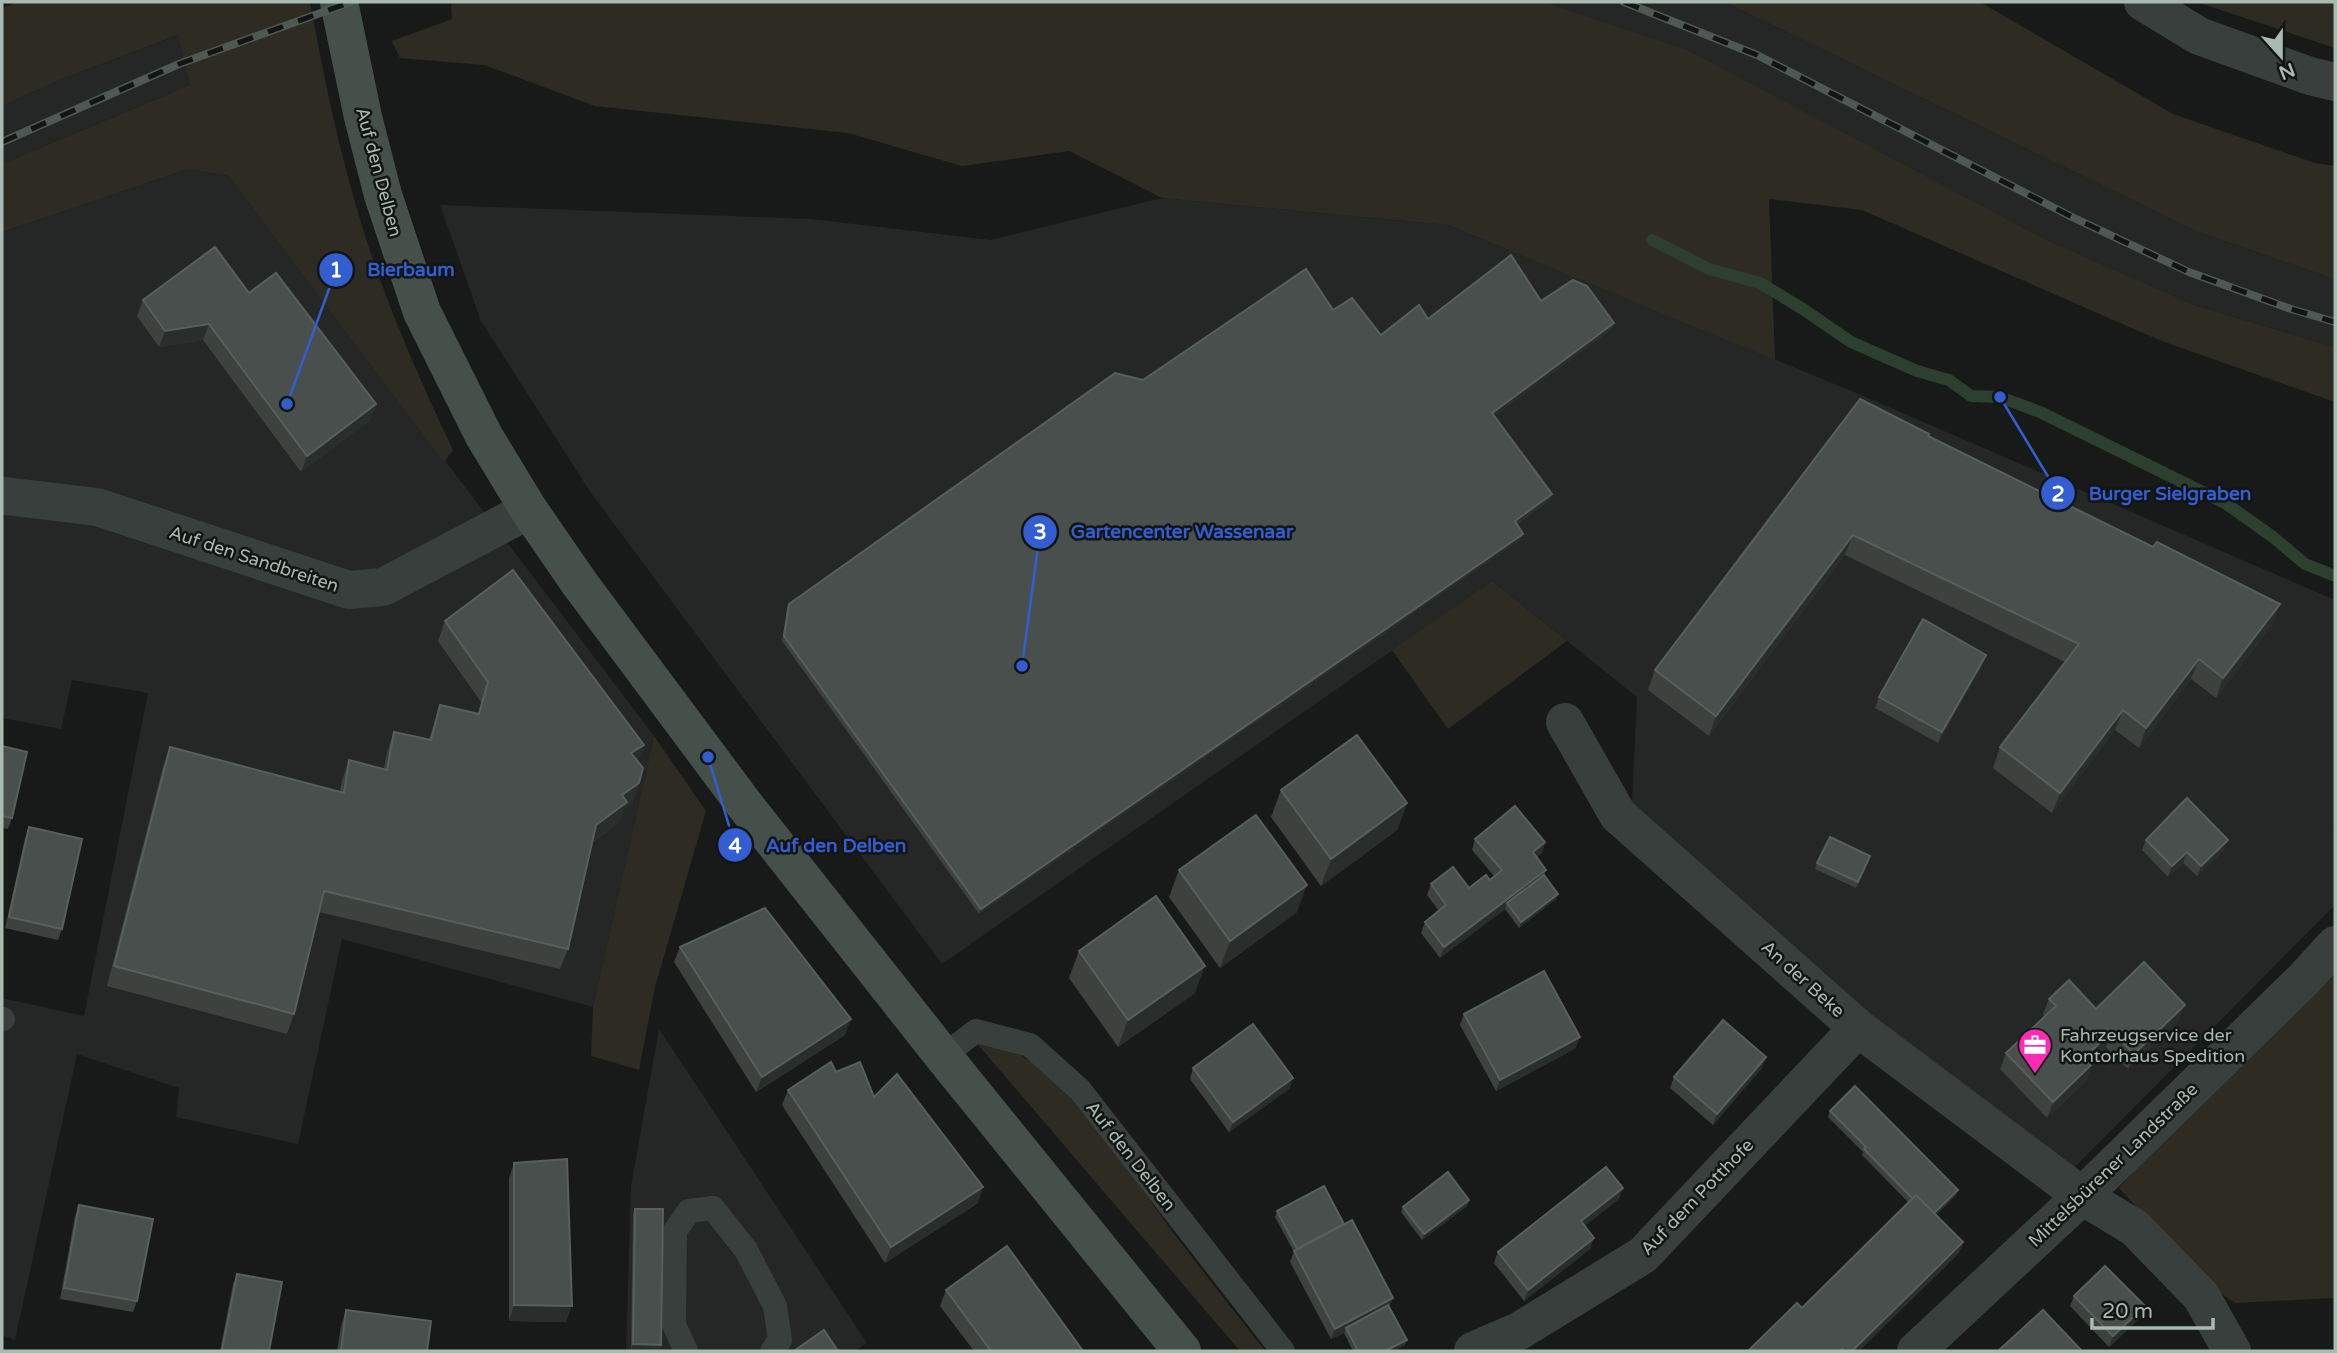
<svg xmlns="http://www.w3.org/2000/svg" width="2337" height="1353" font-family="'Varela Round',sans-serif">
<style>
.built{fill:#242726}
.green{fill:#2e2b23}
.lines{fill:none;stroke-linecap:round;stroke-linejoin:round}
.stream{stroke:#2d3f2f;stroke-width:12}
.service{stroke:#393f3c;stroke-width:24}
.minor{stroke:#393f3c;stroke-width:38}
.secondary{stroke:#46504a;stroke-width:38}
.rail-casing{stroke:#4f5954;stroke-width:8}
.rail{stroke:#131514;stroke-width:5;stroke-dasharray:16;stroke-linecap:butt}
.wall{fill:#3d423f}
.shaded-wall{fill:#292d2b}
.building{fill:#494f4c;stroke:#58605b;stroke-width:2}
.labels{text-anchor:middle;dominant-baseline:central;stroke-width:5;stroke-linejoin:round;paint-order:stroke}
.street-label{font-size:18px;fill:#a9bbb0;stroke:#131514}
.poi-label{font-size:18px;fill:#a9bbb0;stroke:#131514;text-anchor:start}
.leader{fill:none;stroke:#325ed2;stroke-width:2.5}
.callout-dot{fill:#325ed2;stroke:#131514;stroke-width:2.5}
.mark-label{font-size:21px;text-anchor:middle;font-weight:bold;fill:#fff}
.callout-label{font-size:19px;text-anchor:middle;font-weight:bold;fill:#325ed2;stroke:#131514;stroke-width:5;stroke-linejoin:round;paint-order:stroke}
</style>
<rect width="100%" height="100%" fill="#181a19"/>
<g class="built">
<path d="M1545,2h180l473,230 137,47v68l-141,-42 -147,-65 -360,-189z"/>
<path d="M179,35l11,50 -188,79v-58l55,-25z"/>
<path d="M188,169l41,7 425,560 -61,271 -251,-68 -44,205 -122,-27 3,-29 -102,-34 -62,286 -13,-5v-337l82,18 64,-323 -76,-13 -11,49 -59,-11v-486z"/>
<path d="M1162,198l286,27 406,167 481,208v222l-2,8 2,2v73l-262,264 -139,-99 -302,-268 5,-105 -145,-116 -550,383 -351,-471 -110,-172 -41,-116 371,14 180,21z"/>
<path d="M659,1029l208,314 -12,8h-229l5,-165z"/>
</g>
<g class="green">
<path d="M18,2h292c12,65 25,130 43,193 24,88 61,173 100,255l-9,12 -215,-286 -41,-7 -186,63v-68l188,-79 -12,-50 -121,46 -55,25v-98z"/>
<path d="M451,2h1094l142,48 360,190 147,65 141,42v55l-176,-62 -297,-130 -93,-11 6,161 -327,-135 -286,-27 -93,-47 -107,15 -114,-33 -253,-27 -111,-41 -84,-7 -8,-17 60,-22z"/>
<path d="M1725,2h255l193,112 142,49 20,3v113l-137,-47z"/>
<path d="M2197,2h138v46z"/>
<path d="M1492,581l75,60 -119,88 -56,-79z"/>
<path d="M654,736l52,75 -51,176 -16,83 -48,-14 2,-49z"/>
<path d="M2335,950v348l-100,5 -30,-21 -86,-94z"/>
<path d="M974,1040l38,9 35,24 36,33 91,128 91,117h-25z"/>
</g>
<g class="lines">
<path class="stream" d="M1652,240l57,29 51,14 43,26 48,33 66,29 32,9 22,16 29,1 40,15 185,91 48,34 32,27 30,12"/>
<g class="service">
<path d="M2,1019h1"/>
<path d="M943,1056l33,-25 54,14 50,45 203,261"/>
<path d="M686,1351l-12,-26 1,-94 14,-20 24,-3 33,42 29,56 5,34 -8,11"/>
</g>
<g class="minor">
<path d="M2143,2l56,34 111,40 25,6"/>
<path d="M5,496l92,11 252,83 34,-3 146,-77"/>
<path d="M1565,722l53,93 240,213 224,168 53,32 66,68 31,55"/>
<path d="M1473,1351l46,-20 124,-76 215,-227"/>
<path d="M1916,1351l166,-155 223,-218 30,-33"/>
</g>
<path class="secondary" d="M339,2l24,115 20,78 39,117 62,124 45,74 51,74 164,220 199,252 239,295"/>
<g class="rail-casing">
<g id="rail">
<path d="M1624,2l133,53 317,163 115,54 102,37 44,13"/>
<path d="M2,142l177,-78 172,-62"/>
</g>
</g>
<use href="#rail" class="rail"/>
</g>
<g class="wall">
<path d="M249,293l127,111 -6,16 -69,52 -98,-132 -44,7 -22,-31 6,-16z"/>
<path d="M1541,301l71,28 -118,87 58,78 -2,6 -33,24 6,10 -2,5 -542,375 -197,-273 5,-32 2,-5 354,-224 190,-70 48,25 47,-16z"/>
<path d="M1928,436l345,188 -57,74 -25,-19 -52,69 -24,-18 -63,83 -59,-45 7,-21 65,-85 -220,-107 -136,181 -61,-46 7,-20z"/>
<path d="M445,621l193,141 1,21 -7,20 -8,6 -5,13 -27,21 -24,106 -8,20 -241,-57 -25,102 -7,20 -180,-48 56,-219 7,-20 170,44 2,-11 7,-20 35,9 3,-17 7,-20 35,7 11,-34 38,9 3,-12 -43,-61z"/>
<path d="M1982,665l-44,78 -63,-35 4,-11z"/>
<path d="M2,746l10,72 -4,11 -6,-1z"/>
<path d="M1281,790l126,13 -10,27 -76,56 -50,-69z"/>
<path d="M29,827l33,102 -4,11 -53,-12 20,-90z"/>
<path d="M1475,839l70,3 -3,11 -5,4 19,42 -37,29 -14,-19 -65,49 -19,-25 4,-11 14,-11 -12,-16 4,-11 38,4 21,-8 4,-4 -22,-26z"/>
<path d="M2146,840l78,10 -27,26 -14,-13 -15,14 -26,-27z"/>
<path d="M1868,862l-12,26 -41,-19 2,-6z"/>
<path d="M1179,870l118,42 -77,56 -51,-71z"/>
<path d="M680,947l165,88 -89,57 -82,-130z"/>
<path d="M1079,951l116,42 -77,54 -49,-69z"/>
<path d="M2049,999l47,10 83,11 -51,49 -22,-22 -17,16 2,2 -5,16 -39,37 -47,-49 6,-16 39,-37 -2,-2z"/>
<path d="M1464,1014l112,34 -80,43 -36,-66z"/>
<path d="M1193,1068l100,10 -4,11 -60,43 -39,-53z"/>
<path d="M1762,1068l-49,57 -43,-37 4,-11z"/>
<path d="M836,1072l38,25 104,106 -93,60 -103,-158 6,-15z"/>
<path d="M1830,1111l126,84 -20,20 27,27 -4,11 -100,98h-111l54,-43 107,-105 -47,-48 1,-3 -35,-35z"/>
<path d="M514,1163l52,159 -57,-1v-142z"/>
<path d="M1619,1199l-35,27 6,23 -66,52 -30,-38 4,-11z"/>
<path d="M1469,1200l-2,6 -45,34 -21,-28 2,-5z"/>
<path d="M79,1205l58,96 -4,11 -73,-13 15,-83z"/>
<path d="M635,1209l26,136 -2,6 -28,-1 2,-136z"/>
<path d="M1277,1211l113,96 15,38 -12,6h-40l-9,-18 -13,6 -41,-77 4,-10 -19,-35z"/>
<path d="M237,1274l32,77h-49l13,-67z"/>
<path d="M946,1290l137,61h-109l-34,-45z"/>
<path d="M2074,1296l71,10 -4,11 -32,30 -39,-41z"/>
<path d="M346,1310l81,41h-90l4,-25z"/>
</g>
<g class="shaded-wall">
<path d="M1614,323l-2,6 -122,90 2,-6z"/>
<path d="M209,324l-6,16 -44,7 6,-16z"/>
<path d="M376,404l-6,16 -69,52 6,-16z"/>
<path d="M1552,494l-2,6 -37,26 2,-5z"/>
<path d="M1523,534l-2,5 -542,375 2,-5z"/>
<path d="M1853,535l-8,20 -136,181 7,-20z"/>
<path d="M2280,604l-7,20 -57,74 7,-20z"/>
<path d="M1986,655l-4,10 -44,78 4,-11z"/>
<path d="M2199,659l-8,20 -52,69 7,-20z"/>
<path d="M2123,710l-8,20 -63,83 8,-20z"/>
<path d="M644,745l-7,20 -6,-12z"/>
<path d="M639,783l-7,20 -8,6 -5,13 -30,23 7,-20 26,-30z"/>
<path d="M1407,803l-10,27 -76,56 10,-27z"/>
<path d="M2228,840l-4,10 -27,26 4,-10z"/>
<path d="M1545,842l-3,11 -13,10 4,-11z"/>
<path d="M2187,852l-4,11 -15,14 4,-11z"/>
<path d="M1546,870l-4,10 -35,23 -2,6 -65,49 4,-11z"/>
<path d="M1307,885l-10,27 -77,56 10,-27z"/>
<path d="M1558,894l-2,5 -37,29 2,-6z"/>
<path d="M1205,966l-10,27 -77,54 10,-27z"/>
<path d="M2185,1005l-6,15 -51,49 6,-15z"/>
<path d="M851,1019l-6,16 -89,57 6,-15z"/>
<path d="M2112,1031l-6,16 -27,26 5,-15z"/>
<path d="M1580,1037l-4,11 -80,43 4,-11z"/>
<path d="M1766,1057l-4,11 -49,57 4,-11z"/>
<path d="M2091,1065l-5,16 -39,37 6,-16z"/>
<path d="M1293,1078l-4,11 -60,43 4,-10z"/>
<path d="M983,1187l-5,16 -93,60 6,-16z"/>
<path d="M1623,1188l-4,11 -42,33 4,-11z"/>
<path d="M1958,1190l-2,5 -28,27 2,-5z"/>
<path d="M1469,1200l-2,6 -45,34 2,-6z"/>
<path d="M1594,1238l-4,11 -66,52 4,-11z"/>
<path d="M1963,1242l-4,11 -100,98h-7z"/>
<path d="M1393,1298l-4,11 -43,19 -2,5 -13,6 4,-10z"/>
<path d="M514,1305l58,1 -6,16 -57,-1z"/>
<path d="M2145,1306l-4,11 -32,30 4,-11z"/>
<path d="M1407,1340l-2,5 -12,6h-8z"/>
<path d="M633,1344l28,1 -2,6 -28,-1z"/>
</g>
<g class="building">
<path d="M215,247l34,46 27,-20 100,131 -69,52 -98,-132 -44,7 -22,-31z"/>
<path d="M1511,255l30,46 32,-21 14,6 27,37 -122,90 60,81 -37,27 8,13 -542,375 -197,-273 5,-32 326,-231 28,7 163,-111 27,41 19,-12 29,37 38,-30 9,14z"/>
<path d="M1860,399l69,35 -1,2 225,111 4,-5 123,62 -57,74 -24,-19 -53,69 -23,-18 -63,83 -60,-46 79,-103 -226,-109 -137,181 -61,-46z"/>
<path d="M513,570l131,175 -13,8 12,15 -4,15 -17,12 5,7 -31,23 -28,124 -244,-58 -30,123 -180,-48 56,-219 174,46 5,-33 38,10 7,-38 37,8 9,-35 39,9 9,-32 -43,-61z"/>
<path d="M1923,619l63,36 -44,77 -63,-35z"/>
<path d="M1357,735l50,68 -76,56 -50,-69z"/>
<path d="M2,746l25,6 -15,66 -10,-2z"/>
<path d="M2187,798l41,42 -27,26 -14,-14 -15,14 -26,-26z"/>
<path d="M1515,806l30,36 -12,10 13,18 -102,77 -19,-25 21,-17 -15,-21 22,-17 16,21 17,-13 4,5 12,-10 -27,-31z"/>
<path d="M1256,815l51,70 -77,56 -51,-71z"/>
<path d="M29,827l53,12 -20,90 -53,-12z"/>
<path d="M1830,837l40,19 -12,26 -41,-19z"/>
<path d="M1544,875l14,19 -37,28 -14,-19z"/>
<path d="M1156,896l49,70 -77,54 -49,-69z"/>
<path d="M765,908l86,111 -89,58 -82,-130z"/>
<path d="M2144,962l41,43 -51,49 -22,-23 -28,27 7,7 -38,37 -47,-49 50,-47 -7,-7 20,-19 27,29z"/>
<path d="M1544,971l36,66 -80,43 -36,-66z"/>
<path d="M1723,1020l43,37 -49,57 -43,-37z"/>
<path d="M1253,1024l40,54 -60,44 -40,-54z"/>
<path d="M831,1062l5,10 24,-10 14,35 23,-23 86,113 -92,60 -103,-157z"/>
<path d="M1855,1086l103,104 -24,23 -18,-18 -3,4 -49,-50 2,-2 -36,-36z"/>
<path d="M567,1159l5,147 -58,-1v-142z"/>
<path d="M1606,1167l17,21 -42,33 13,17 -66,52 -30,-38z"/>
<path d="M1448,1172l21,28 -45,34 -21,-27z"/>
<path d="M1324,1186l20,38 -47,25 -20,-38z"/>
<path d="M1916,1195l47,47 -111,109h-8l-2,-2 -2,2h-92l49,-48 5,5z"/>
<path d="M79,1205l74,14 -16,82 -73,-13z"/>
<path d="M635,1209h28l-2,136 -28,-1z"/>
<path d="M1352,1220l41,78 -58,31 -41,-78z"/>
<path d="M1007,1246l76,105h-92l-45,-61z"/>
<path d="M2105,1266l40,40 -32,30 -39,-40z"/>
<path d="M237,1274l45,8 -13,69 -47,-1z"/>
<path d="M1388,1305l19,35 -22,11h-27l-12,-23z"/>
<path d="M346,1310l85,11 -4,30h-86z"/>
<path d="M2043,1310l39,41h-84z"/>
<path d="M824,1330l14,21h-44z"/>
</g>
<defs>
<g id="office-pin" transform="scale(1.75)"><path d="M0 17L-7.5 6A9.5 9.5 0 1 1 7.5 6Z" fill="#fe2cb4" stroke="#131514"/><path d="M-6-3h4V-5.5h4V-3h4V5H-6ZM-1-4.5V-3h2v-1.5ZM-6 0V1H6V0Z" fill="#fff"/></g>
</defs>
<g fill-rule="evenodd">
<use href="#office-pin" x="2035" y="1045"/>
</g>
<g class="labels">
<g class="street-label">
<text transform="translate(379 172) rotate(75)">Auf den Delben</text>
<text transform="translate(254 559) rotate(18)">Auf den Sandbreiten</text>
<text transform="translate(1803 979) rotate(42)">An der Beke</text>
<text transform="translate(1131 1156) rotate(52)">Auf den Delben</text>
<text transform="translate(2113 1165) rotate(-44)">Mittelsbürener Landstraße</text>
<text transform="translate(1697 1197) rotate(-46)">Auf dem Potthofe</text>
</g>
<g class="poi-label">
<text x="2060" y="1035">Fahrzeugservice der<tspan x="2060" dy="21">Kontorhaus Spedition</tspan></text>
</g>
</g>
<path class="leader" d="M287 404L336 270M2000 397L2058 493M1022 666L1040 532M708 757L735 845"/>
<g class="callout-dot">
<circle cx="287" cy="404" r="7"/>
<circle cx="2000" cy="397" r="7"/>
<circle cx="1022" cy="666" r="7"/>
<circle cx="708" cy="757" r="7"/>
<circle cx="336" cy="270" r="18"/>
<circle cx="2058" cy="493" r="18"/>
<circle cx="1040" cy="532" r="18"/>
<circle cx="735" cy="845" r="18"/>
</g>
<g class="mark-label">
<text x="336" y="277">1</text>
<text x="2058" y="501">2</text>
<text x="1040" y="539">3</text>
<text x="735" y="853">4</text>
</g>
<g class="callout-label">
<text x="411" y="276">Bierbaum</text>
<text x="2170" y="500">Burger Sielgraben</text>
<text x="1182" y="538">Gartencenter Wassenaar</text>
<text x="836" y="852">Auf den Delben</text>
</g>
<rect width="2337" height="1353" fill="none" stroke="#a9bbb0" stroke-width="7"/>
<g transform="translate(2281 56) rotate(159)" stroke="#131514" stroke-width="5" paint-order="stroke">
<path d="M0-5L12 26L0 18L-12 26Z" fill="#a9bbb0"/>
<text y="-10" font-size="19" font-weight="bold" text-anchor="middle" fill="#a9bbb0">N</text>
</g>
<path d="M2092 1318v10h121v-10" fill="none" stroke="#a9bbb0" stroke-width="3.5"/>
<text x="2102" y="1318" font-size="21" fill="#a9bbb0" stroke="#131514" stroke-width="5" paint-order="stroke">20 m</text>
</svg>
